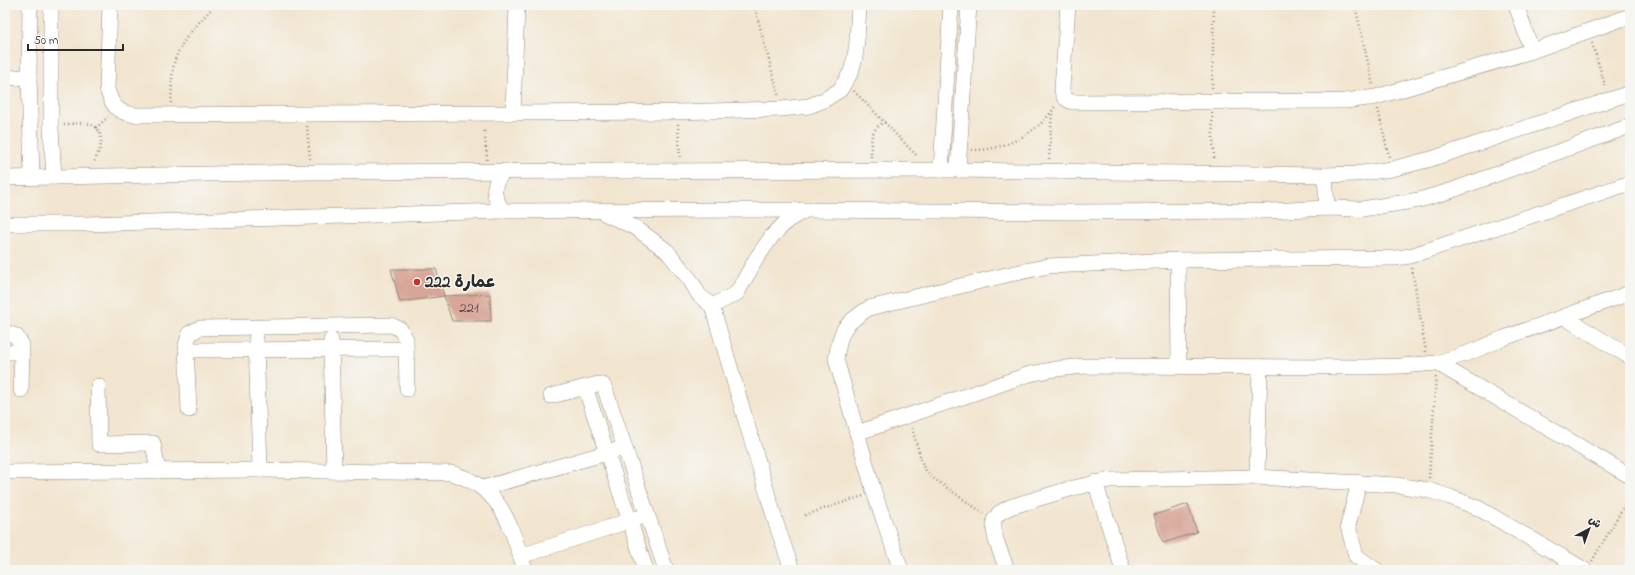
<svg xmlns="http://www.w3.org/2000/svg" width="1635" height="575" font-family="'Indie Flower','Playpen Sans Arabic',sans-serif">
<style>
.building{fill:#d8a598}
.lines{fill:none;stroke-linecap:round;stroke-linejoin:round}
.minor-casing{stroke:#8e887d;stroke-width:16}
.path{stroke:#8e887d;stroke-width:2.5;stroke-dasharray:1 3;stroke-linecap:butt}
.minor{stroke:#fff;stroke-width:15}
.poi-dot{fill:#c8321e;stroke:#f6f6f2;stroke-width:1.5}
.labels{text-anchor:middle;dominant-baseline:central;stroke-width:3;stroke-linejoin:round;paint-order:stroke}
.number-label{font-size:15px;fill:#564a46}
.poi-label{font-size:17px;font-weight:bold;fill:#2b2b2b;stroke:#f6f6f2;text-anchor:start}
</style>
<rect width="100%" height="100%" fill="#f6f6f2"/>
<filter id="ink" filterUnits="userSpaceOnUse"><feTurbulence type="fractalNoise" baseFrequency=".025" numOctaves="2"/><feDisplacementMap in="SourceGraphic" scale="8" xChannelSelector="R" yChannelSelector="G"/><feConvolveMatrix kernelMatrix="1 2 1 2 8 2 1 2 1" color-interpolation-filters="sRGB"/></filter>
<filter id="wash" filterUnits="userSpaceOnUse"><feTurbulence type="fractalNoise" baseFrequency=".012" numOctaves="4" result="noise"/><feDisplacementMap in="SourceGraphic" scale="16" xChannelSelector="R" yChannelSelector="G"/><feGaussianBlur stdDeviation="0.9" result="paint"/><feColorMatrix in="noise" values="0 0 0 0 0 0 0 0 0 0 0 0 0 0 0 0 0 1.4 0 .05"/><feComposite in="paint" operator="in"/></filter>
<g filter="url(#wash)">
<rect width="100%" height="100%" fill="#f2e5cf"/>
<g id="blocks">
<g class="building">
<path d="M391,269h45l8,27 -44,6z"/>
<path d="M490,294l1,27h-39l-8,-25z"/>
<path d="M1188,504l9,28 -34,11 -9,-28z"/>
</g>
</g>
</g>
<g filter="url(#ink)">
<use href="#blocks" fill-opacity="0" stroke="#8e887d" stroke-width="1"/>
<g class="lines">
<g class="minor-casing">
<g id="minor">
<path d="M30,5l-1,72 3,100"/>
<path d="M51,5v124l3,48"/>
<path d="M110,5l-3,84c5,17 10,24 29,26l541,-3 105,-3 27,-3 15,-6 16,-10 11,-18 4,-15 2,-16 2,-36"/>
<path d="M1068,5l-6,83c0,8 3,12 11,14l272,-1 31,-4 156,-46 98,-35"/>
<path d="M1516,5l16,46"/>
<path d="M5,78l24,-1"/>
<path d="M513,112l4,-107"/>
<path d="M941,170l10,-165"/>
<path d="M958,170l11,-165"/>
<path d="M1325,175l2,33"/>
<path d="M5,178l306,-6 647,-2 367,5 30,-1 37,-5 39,-10 199,-66"/>
<path d="M503,211c-10,-15 -13,-26 2,-40"/>
<path d="M604,213l32,15 31,23 24,30 8,14 13,11 65,220 15,44"/>
<path d="M5,224h82l416,-13 303,-1 266,2 198,-1 57,-3 35,1 57,-9 31,-9 180,-65"/>
<path d="M1178,260l1,106"/>
<path d="M712,306l25,-13 19,-34 16,-23 16,-16 16,-9"/>
<path d="M1564,317l66,40"/>
<path d="M5,332l11,4 6,9 -1,45"/>
<path d="M256,339l4,131"/>
<path d="M331,340l3,131"/>
<path d="M186,350l220,-1"/>
<path d="M5,352h16"/>
<path d="M1437,363l193,113"/>
<path d="M98,386l1,58 54,-1 5,28"/>
<path d="M585,387l61,183"/>
<path d="M551,396l47,-12 5,1 2,4 61,181"/>
<path d="M189,410l-3,-65 4,-12 10,-5 191,-3 9,4 6,10 1,50"/>
<path d="M857,433l173,-59 26,-5 29,-3 280,1 36,-1 36,-3 34,-11 33,-14 126,-45"/>
<path d="M5,472l255,-2 191,3c52,15 59,52 74,97"/>
<path d="M1257,477l3,-110"/>
<path d="M1095,482l28,88"/>
<path d="M1359,482l-11,44 8,30 20,14"/>
<path d="M483,488l134,-38"/>
<path d="M521,556l117,-38"/>
<path d="M901,570l-27,-78 -38,-133c4,-29 8,-35 33,-51l137,-33 43,-9 129,-6 218,-2 14,-2 220,-73"/>
<path d="M1007,570l-11,-30 -2,-10v-10l5,-7 11,-6 63,-19 37,-8 147,-3 139,8 32,5 22,7 28,11 107,62"/>
</g>
</g>
<g class="path">
<path d="M754,5l25,92"/>
<path d="M1355,5l18,80"/>
<path d="M1592,43l14,45"/>
<path d="M1212,88l2,-83"/>
<path d="M854,91l63,65"/>
<path d="M171,103c1,-14 0,-30 4,-43 7,-22 25,-38 40,-55"/>
<path d="M1378,109l11,48"/>
<path d="M1212,113l2,47"/>
<path d="M678,124l2,35"/>
<path d="M64,125c16,-3 37,-6 37,17 0,7 -5,15 -7,21"/>
<path d="M307,126l3,33"/>
<path d="M484,127l3,33"/>
<path d="M96,128l12,-11"/>
<path d="M972,150c32,1 67,-17 84,-45"/>
<path d="M871,157c0,-15 -2,-28 14,-35"/>
<path d="M1049,159l3,-47"/>
<path d="M1412,268l14,84"/>
<path d="M912,428l11,38 7,10 53,37"/>
<path d="M1429,478l7,-101"/>
<path d="M805,515l58,-19"/>
<path d="M1592,561l38,-65"/>
</g>
<use href="#minor" class="minor"/>
</g>
</g>
<circle class="poi-dot" cx="417" cy="282" r="4"/>
<g class="labels">
<g class="number-label">
<text x="469" y="308">221</text>
</g>
<g class="poi-label">
<text x="425" y="282">عمارة 222</text>
</g>
</g>
<rect width="1635" height="575" fill="none" stroke="#f6f6f2" stroke-width="20"/>
<g transform="translate(1589 529) rotate(41)" stroke="#f6f6f2" stroke-width="3" paint-order="stroke">
<path d="M0-3L7 15L0 10L-7 15Z" fill="#2b2b2b"/>
<text y="-6" font-size="11" font-weight="bold" text-anchor="middle" fill="#2b2b2b">ش</text>
</g>
<path d="M28 44v6h95v-6" fill="none" stroke="#2b2b2b" stroke-width="2"/>
<text x="34" y="44" font-size="12" fill="#2b2b2b" stroke="#f6f6f2" stroke-width="3" paint-order="stroke">50 m</text>
</svg>
